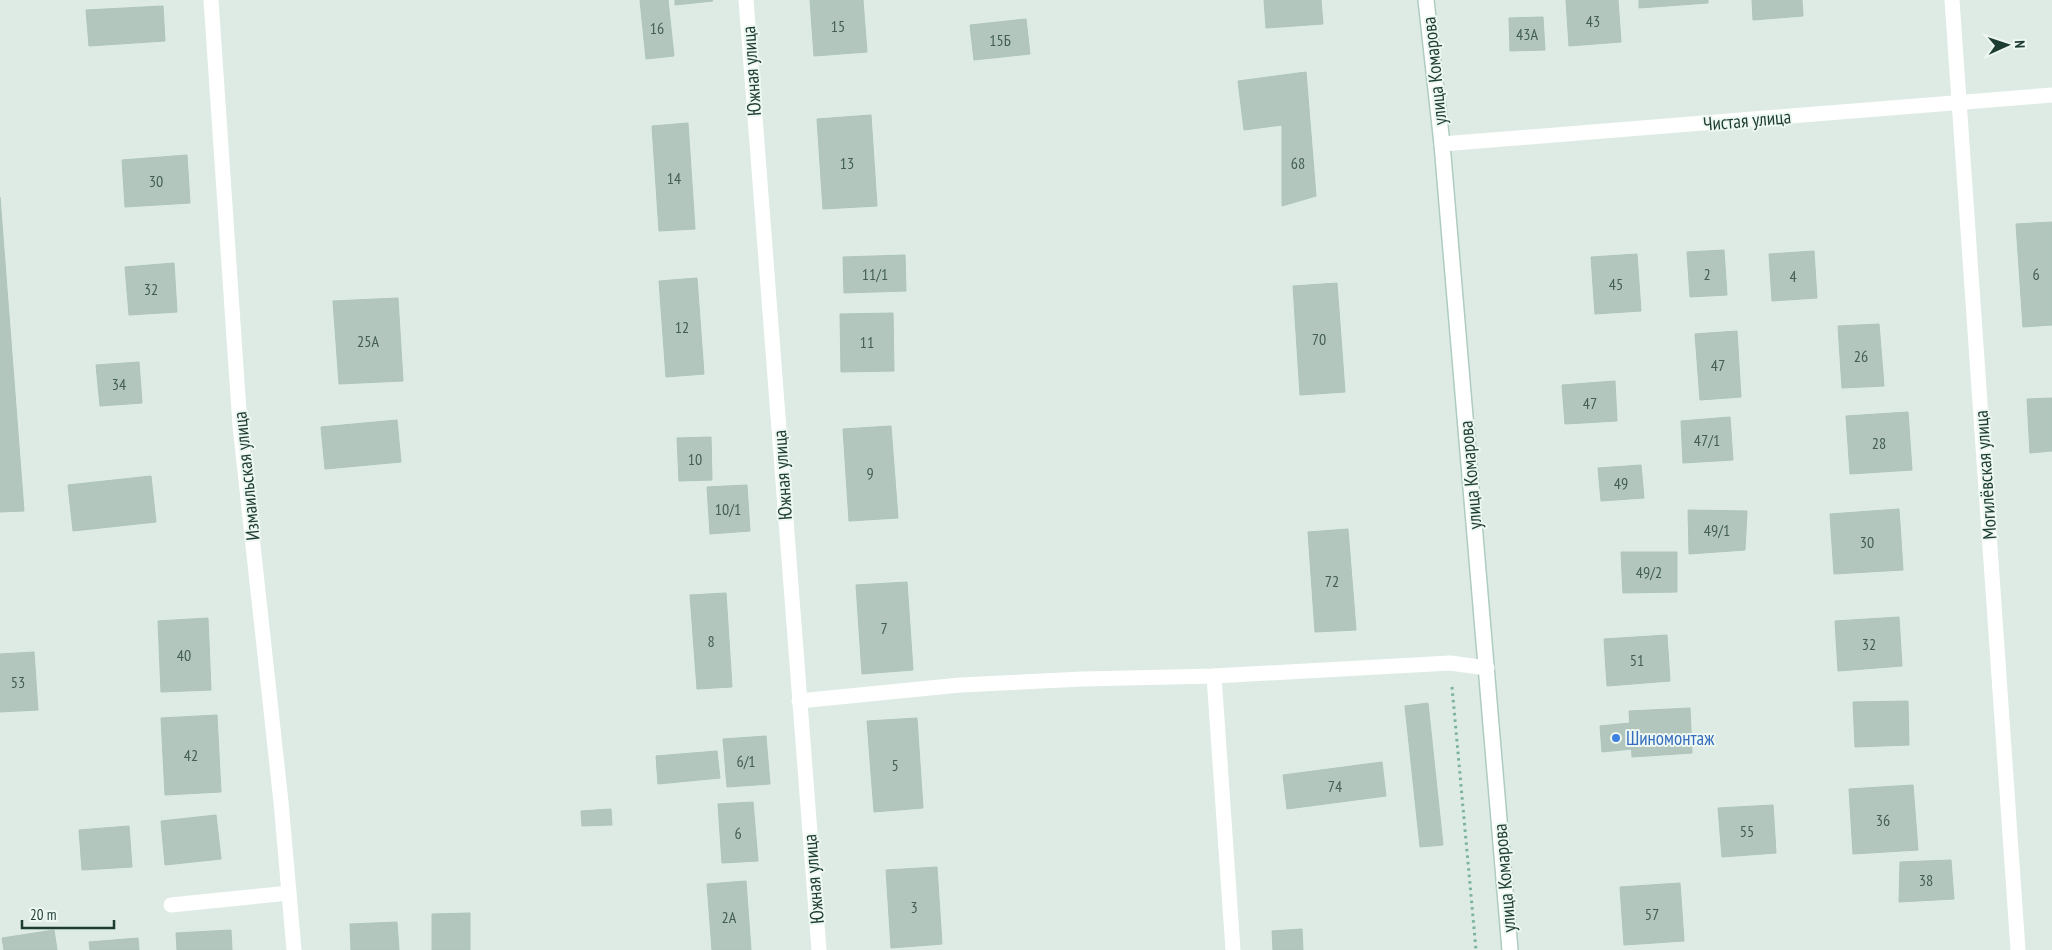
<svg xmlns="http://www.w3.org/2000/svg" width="2052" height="950" font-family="'PT Sans Narrow',sans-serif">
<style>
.building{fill:#b2c6bd;stroke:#afc5bb}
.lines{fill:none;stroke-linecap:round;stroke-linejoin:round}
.secondary-casing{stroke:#afccc0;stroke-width:18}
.path{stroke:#7ab29d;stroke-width:3;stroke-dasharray:2.5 4;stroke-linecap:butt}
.lane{stroke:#fff;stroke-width:15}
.street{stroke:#fff;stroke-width:15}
.secondary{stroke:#fff;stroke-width:15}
.shop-dot{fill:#3f7fe0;stroke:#eef8f2;stroke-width:2}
.labels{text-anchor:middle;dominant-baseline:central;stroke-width:4;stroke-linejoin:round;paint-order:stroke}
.number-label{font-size:16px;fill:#425e55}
.street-label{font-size:19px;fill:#1d3c32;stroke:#eef8f2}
.shop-label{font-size:19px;fill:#366cbe;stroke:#eef8f2;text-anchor:start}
</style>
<rect width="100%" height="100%" fill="#ddebe4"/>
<g class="building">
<path d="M640,0h28l6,56 -28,3z"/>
<path d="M675,0h37l1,1 -38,4z"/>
<path d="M810,0h53l4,52 -53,4z"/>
<path d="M1264,0h57l2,24 -57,4z"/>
<path d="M1566,0h52l3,42 -52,4z"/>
<path d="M1639,0h69v3l-69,5z"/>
<path d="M1752,0h50l1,16 -50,4z"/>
<path d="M163,6l2,35 -76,5 -3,-36z"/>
<path d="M1543,17l2,33 -35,1 -1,-33z"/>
<path d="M1026,19l4,35 -56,6 -4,-35z"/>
<path d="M1306,72l10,124 -34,10v-81l-38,5 -6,-49z"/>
<path d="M871,115l6,91 -54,3 -6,-90z"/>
<path d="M688,123l7,106 -36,2 -7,-105z"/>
<path d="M187,155l3,48 -65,4 -3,-47z"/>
<path d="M0,197l24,314 -24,1z"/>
<path d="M2052,222v103l-29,2 -7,-103z"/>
<path d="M1724,250l3,45 -37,2 -3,-45z"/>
<path d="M1814,251l3,47 -45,3 -3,-47z"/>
<path d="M1637,254l4,57 -46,3 -4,-57z"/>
<path d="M905,255l1,36 -62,2 -1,-36z"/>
<path d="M174,263l3,49 -48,3 -4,-48z"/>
<path d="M697,278l7,96 -38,3 -7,-96z"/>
<path d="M1337,283l8,109 -45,3 -7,-109z"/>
<path d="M398,298l5,83 -64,3 -6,-83z"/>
<path d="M893,313l1,58 -53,1 -1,-58z"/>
<path d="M1879,324l5,62 -42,2 -4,-62z"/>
<path d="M1737,331l4,66 -41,3 -5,-66z"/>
<path d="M139,362l3,41 -42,3 -4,-41z"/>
<path d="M1615,381l2,40 -52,3 -3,-39z"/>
<path d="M2052,398v53l-22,2 -3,-54z"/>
<path d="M1908,412l4,58 -62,4 -4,-58z"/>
<path d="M1730,417l3,43 -50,3 -2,-42z"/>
<path d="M397,420l4,42 -76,7 -4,-42z"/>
<path d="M891,426l7,92 -49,3 -6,-92z"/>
<path d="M711,437l1,43 -33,1 -2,-43z"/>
<path d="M1641,465l3,33 -43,3 -3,-33z"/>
<path d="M151,476l5,46 -83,9 -5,-46z"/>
<path d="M747,485l3,46 -40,3 -3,-47z"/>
<path d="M1899,509l4,61 -69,4 -4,-60z"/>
<path d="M1688,510l59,1 -2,39 -56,4z"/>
<path d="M1348,529l8,101 -41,2 -7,-100z"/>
<path d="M1621,552h56v40l-54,1z"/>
<path d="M907,582l6,88 -51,4 -6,-89z"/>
<path d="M726,593l6,94 -35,2 -7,-94z"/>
<path d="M1899,617l3,49 -64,5 -3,-50z"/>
<path d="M208,618l3,72 -50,2 -3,-71z"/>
<path d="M1667,635l3,46 -63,5 -3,-47z"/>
<path d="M34,652l4,58 -38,2v-58z"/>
<path d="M1908,701l1,44 -54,2 -2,-45z"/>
<path d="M1428,703l15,142 -23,2 -15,-141z"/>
<path d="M1690,708l2,45 -60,4 -3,-46z"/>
<path d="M217,715l4,77 -56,3 -4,-77z"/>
<path d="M917,718l6,90 -49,4 -7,-91z"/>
<path d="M1630,723l2,26 -30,3 -2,-26z"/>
<path d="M766,736l4,48 -43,3 -4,-48z"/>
<path d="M717,751l3,27 -62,6 -2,-28z"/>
<path d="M1382,762l4,34 -99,13 -4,-34z"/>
<path d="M1913,785l5,65 -65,4 -4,-65z"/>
<path d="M753,802l5,59 -36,2 -4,-59z"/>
<path d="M1773,805l3,48 -54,4 -4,-49z"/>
<path d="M611,809l1,16 -30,1 -1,-15z"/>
<path d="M216,815l5,44 -56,6 -4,-44z"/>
<path d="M129,826l3,41 -50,3 -3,-40z"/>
<path d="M1951,860l3,39 -55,3 1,-40z"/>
<path d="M937,867l5,77 -51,4 -5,-78z"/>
<path d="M746,881l5,69h-39l-5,-66z"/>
<path d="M1680,883l4,58 -60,4 -4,-58z"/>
<path d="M470,913v37h-38v-36z"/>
<path d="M397,922l2,28h-48l-1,-26z"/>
<path d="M1302,929l1,21h-30l-1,-19z"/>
<path d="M54,930l3,20h-53l-2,-12z"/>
<path d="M231,930l1,20h-55l-1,-17z"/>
<path d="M138,938l1,12h-49l-1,-8z"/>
</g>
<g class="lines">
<g class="secondary-casing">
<path id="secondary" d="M1426,0l16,144 68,806"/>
</g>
<path class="path" d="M1452,687l24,263"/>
<g class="lane">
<path d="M1214,676l19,274"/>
<path d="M799,701l161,-16 123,-6 131,-3 236,-13 37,5"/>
<path d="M171,905l118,-12"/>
</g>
<g class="street">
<path d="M211,0l29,426 41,376 13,148"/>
<path d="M746,0l73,950"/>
<path d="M1952,0l66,950"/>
<path d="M1442,144l610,-49"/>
</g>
<use href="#secondary" class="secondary"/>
</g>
<circle class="shop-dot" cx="1616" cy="738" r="5"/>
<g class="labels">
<g class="number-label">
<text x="1593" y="21">43</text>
<text x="838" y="26">15</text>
<text x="657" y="28">16</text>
<text x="1527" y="34">43А</text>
<text x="1000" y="40">15Б</text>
<text x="847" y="163">13</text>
<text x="1298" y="163">68</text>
<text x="674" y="178">14</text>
<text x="156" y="181">30</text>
<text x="875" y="274">11/1</text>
<text x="1707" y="274">2</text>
<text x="2036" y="274">6</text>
<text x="1793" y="276">4</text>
<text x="1616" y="284">45</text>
<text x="151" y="289">32</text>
<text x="682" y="327">12</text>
<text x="1319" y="339">70</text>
<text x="368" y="341">25А</text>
<text x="867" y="342">11</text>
<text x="1861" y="356">26</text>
<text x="1718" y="365">47</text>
<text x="119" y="384">34</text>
<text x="1590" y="403">47</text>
<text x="1707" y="440">47/1</text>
<text x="1879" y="443">28</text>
<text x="695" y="459">10</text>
<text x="870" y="473">9</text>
<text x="1621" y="483">49</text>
<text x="728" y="509">10/1</text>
<text x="1717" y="530">49/1</text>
<text x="1867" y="542">30</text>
<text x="1649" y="572">49/2</text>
<text x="1332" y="581">72</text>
<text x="884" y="628">7</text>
<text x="711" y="641">8</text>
<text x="1869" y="644">32</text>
<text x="184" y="655">40</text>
<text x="1637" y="660">51</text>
<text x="18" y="682">53</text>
<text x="191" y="755">42</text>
<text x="746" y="761">6/1</text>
<text x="895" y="765">5</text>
<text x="1335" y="786">74</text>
<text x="1883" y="820">36</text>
<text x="1747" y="831">55</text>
<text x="738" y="833">6</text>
<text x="1926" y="880">38</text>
<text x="914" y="907">3</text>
<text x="1652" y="914">57</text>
<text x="729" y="917">2А</text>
</g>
<g class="street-label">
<text transform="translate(751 71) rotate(-94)">Южная улица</text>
<text transform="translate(1434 71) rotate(-96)">улица Комарова</text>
<text transform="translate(1747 120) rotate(-5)">Чистая улица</text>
<text transform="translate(782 475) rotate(-94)">Южная улица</text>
<text transform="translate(1470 475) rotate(-95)">улица Комарова</text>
<text transform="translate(1985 475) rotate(-94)">Могилёвская улица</text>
<text transform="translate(246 476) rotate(-96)">Измаильская улица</text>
<text transform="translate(1504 878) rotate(-95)">улица Комарова</text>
<text transform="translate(813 879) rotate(-95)">Южная улица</text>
</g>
<g class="shop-label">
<text x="1626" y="738">Шиномонтаж</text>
</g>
</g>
<g transform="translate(2007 45) rotate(87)" stroke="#eef8f2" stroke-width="4" paint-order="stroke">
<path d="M0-4L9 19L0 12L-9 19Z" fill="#1d3c32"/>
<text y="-8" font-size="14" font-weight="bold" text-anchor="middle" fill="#1d3c32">N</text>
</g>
<path d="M22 920v8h92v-8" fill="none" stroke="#1d3c32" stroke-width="2.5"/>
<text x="30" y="920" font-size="15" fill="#1d3c32" stroke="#eef8f2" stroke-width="4" paint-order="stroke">20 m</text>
</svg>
